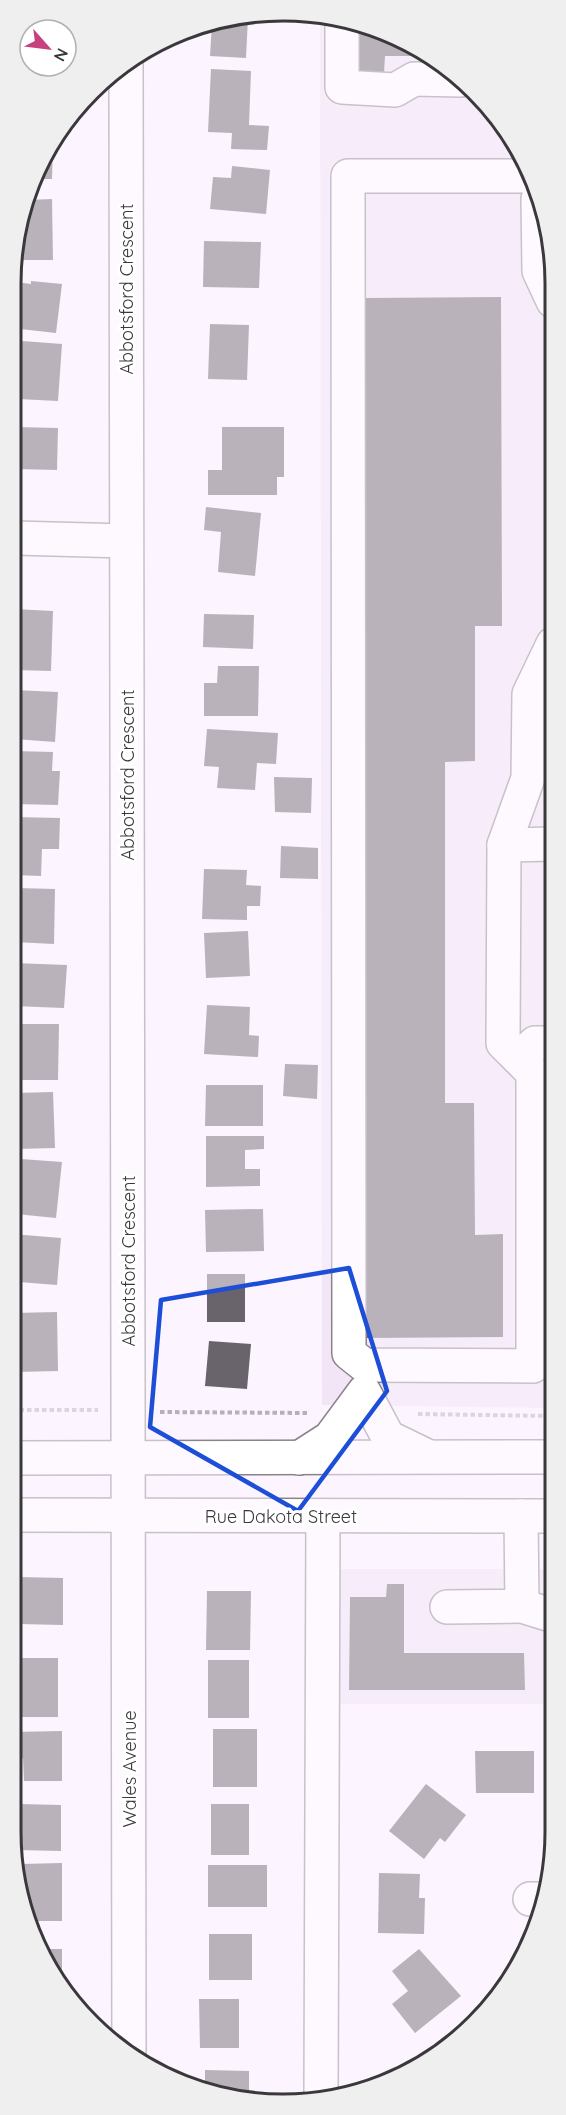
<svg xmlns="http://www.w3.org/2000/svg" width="566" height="2115" font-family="Quicksand,sans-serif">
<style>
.built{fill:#f2e5f5}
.building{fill:#69636b}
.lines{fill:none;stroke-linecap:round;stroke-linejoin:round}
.minor-casing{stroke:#8a838b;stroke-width:36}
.major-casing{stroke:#8a838b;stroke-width:36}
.path{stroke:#b7b0b8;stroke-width:4;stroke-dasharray:4.5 3;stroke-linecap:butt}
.minor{stroke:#fff;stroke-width:33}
.major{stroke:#fff;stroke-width:33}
.marked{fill:none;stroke:#1d4ed8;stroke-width:4.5;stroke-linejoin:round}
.labels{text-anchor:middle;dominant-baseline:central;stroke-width:6;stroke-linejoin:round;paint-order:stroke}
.street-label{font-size:18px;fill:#3b383c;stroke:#fff}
.rim{fill:none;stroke:#3b383c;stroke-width:3}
</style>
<rect width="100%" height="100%" fill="#fcf4fe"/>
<g class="built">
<path d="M320,16h16l68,23 72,52 52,72 25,85 -2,1160 -229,-3z"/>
<rect x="337" y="1569" width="214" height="135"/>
</g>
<g class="building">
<path d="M230,16h34v3l-16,-1 -2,40 -36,-2 2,-33z"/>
<path d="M357,23l47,16 24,17h-43l-1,17h-27z"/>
<path d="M211,69l40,2 -2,54 20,1 -2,24 -36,-1 1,-16 -24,-1z"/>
<path d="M53,139l-1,40h-15z"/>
<path d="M232,166l38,4 -4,44 -56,-5 3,-32 18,1z"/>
<path d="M52,199l1,61h-37v-30l12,-30z"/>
<path d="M204,241l57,1 -2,46 -56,-1z"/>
<path d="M31,281l31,3 -6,49 -36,-4 2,-22 -7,-1 1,-24 15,2z"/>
<path d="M501,297l1,329h-27v135l-30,1v341h29l1,132 28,-1v103l-137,1 -1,-1040z"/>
<path d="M210,324l39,1 -2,55 -39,-1z"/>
<path d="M22,341l40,3 -4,57 -40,-2z"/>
<path d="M15,427l43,1 -1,42 -42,-1z"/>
<path d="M222,427h62v50h-7v18h-69v-25h14z"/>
<path d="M206,507l55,6 -6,63 -37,-4 3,-40 -17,-2z"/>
<path d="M14,609l39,2 -2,60 -37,-1z"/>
<path d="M204,614l50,1 -1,34 -50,-2z"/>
<path d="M218,666h41l-1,50h-54v-33h13z"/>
<path d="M14,690l44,2 -3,50 -41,-3z"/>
<path d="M207,729l71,4 -2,31 -19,-1 -2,27 -38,-2 2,-21 -15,-1z"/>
<path d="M14,751l39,1 -1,19h8l-2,34 -44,-1z"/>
<path d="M274,777l38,1 -1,35 -36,-1z"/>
<path d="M14,817l46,1 -1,31h-17l-1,27 -27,-1z"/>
<path d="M281,846l37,2v31l-38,-1z"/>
<path d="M204,869l43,1 -1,15 15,1 -1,20h-13v14l-45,-1z"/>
<path d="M16,888l39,1 -1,55 -40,-2z"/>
<path d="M248,931l2,45 -44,2 -2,-45z"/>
<path d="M13,963l54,2 -3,43 -51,-2z"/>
<path d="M207,1005l43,2 -1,28 10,1 -1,21 -54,-3z"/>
<path d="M16,1024h43l-1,56h-42z"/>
<path d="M285,1064l33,1 -1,34 -34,-3z"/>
<path d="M206,1085h57v41h-58z"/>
<path d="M53,1092l2,56 -38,1 -2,-56z"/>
<path d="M206,1136h58v13l-19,1v19h15v17l-54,1z"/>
<path d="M21,1159l41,3 -6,56 -40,-4z"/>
<path d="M263,1209l1,42 -58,1 -1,-42z"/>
<path d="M12,1234l49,4 -4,47 -38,-3 3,-27 -10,-1z"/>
<rect x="207" y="1274" width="38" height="48"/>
<path d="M57,1312l1,59 -43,1 -1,-59z"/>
<path d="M209,1341l42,3 -4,45 -42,-3z"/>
<path d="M19,1577l44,1v47l-44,-1z"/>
<path d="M387,1584h17v69h120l1,37h-176l1,-93h36z"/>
<path d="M207,1591h44l-1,59h-44z"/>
<path d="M11,1658h47v59h-39v-27h-8z"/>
<rect x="208" y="1660" width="41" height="58"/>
<rect x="213" y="1729" width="44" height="58"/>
<path d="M62,1731v50h-38l-1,-23h-12v-26z"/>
<path d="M475,1751h59v42h-58z"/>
<path d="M545,1762h6l-1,38h-5z"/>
<path d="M426,1784l40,31 -21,27 -5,-4 -16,21 -35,-28z"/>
<path d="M18,1804l43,1v46l-44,-1z"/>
<rect x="211" y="1804" width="38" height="51"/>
<path d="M62,1863v58h-34l-7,-37v-20z"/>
<rect x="208" y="1865" width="59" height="42"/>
<path d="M379,1873l41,1 -1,24h6l-1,36 -46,-1z"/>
<rect x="209" y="1934" width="43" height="46"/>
<path d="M39,1949h23v36l-16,-25z"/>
<path d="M419,1949l42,47 -46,37 -23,-29 16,-13 -16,-20z"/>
<path d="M199,1999h40v49h-39z"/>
<path d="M205,2070l44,1v29l-44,-12z"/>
</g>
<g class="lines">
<g class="minor-casing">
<g id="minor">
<path d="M342,18v69l53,3 19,-11 47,1"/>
<path d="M126,62l3,1989"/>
<path d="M532,176h-184l1,1177 15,12 169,1v-293l-30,-30 1,-198 24,-67 1,-84 24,-50"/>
<path d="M538,199l1,72 14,30"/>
<path d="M15,538l111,3"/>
<path d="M504,845l48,-1"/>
<path d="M519,1058l16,-15h17"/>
<path d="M522,1606l29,9"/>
<path d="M447,1607l75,-1 -1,-90"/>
<path d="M530,1899h15"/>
<path d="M321,2098l2,-582"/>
</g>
</g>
<g class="major-casing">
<g id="major">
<path d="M12,1458l539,-1"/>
<path d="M299,1458l31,-20 34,-46 24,45 37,18"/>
<path d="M12,1515l539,1"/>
</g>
</g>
<g class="path">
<path d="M12,1410h86"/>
<path d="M160,1412l148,1"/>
<path d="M418,1414l133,2"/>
</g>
<use href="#minor" class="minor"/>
<use href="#major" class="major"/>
</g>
<path d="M0 0H566V2115H0ZM349,1268l38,123 -89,120 -148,-84 11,-127z" fill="#fcf4fe" fill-opacity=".55" fill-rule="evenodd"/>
<path class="marked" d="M349,1268l38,123 -89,120 -148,-84 11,-127z"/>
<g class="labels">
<g class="street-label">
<text transform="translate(126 289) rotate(-90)">Abbotsford Crescent</text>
<text transform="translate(127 775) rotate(-90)">Abbotsford Crescent</text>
<text transform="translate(128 1261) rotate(-90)">Abbotsford Crescent</text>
<text x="281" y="1516">Rue Dakota Street</text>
<text transform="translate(129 1769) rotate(-90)">Wales Avenue</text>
</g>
</g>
<path d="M0 0H566V2115H0ZM283 21H283A262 262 0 0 1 545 283V1832A262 262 0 0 1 283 2094H283A262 262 0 0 1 21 1832V283A262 262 0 0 1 283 21Z" fill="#efefef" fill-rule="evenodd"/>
<path class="rim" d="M283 21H283A262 262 0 0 1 545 283V1832A262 262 0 0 1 283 2094H283A262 262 0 0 1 21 1832V283A262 262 0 0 1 283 21Z"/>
<g transform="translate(48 48) rotate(118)"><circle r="28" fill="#ffffff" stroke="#b1afb1" stroke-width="1.5"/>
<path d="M0-4.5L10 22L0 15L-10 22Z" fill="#c8417f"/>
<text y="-9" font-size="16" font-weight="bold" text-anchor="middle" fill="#3b383c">N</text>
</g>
</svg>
